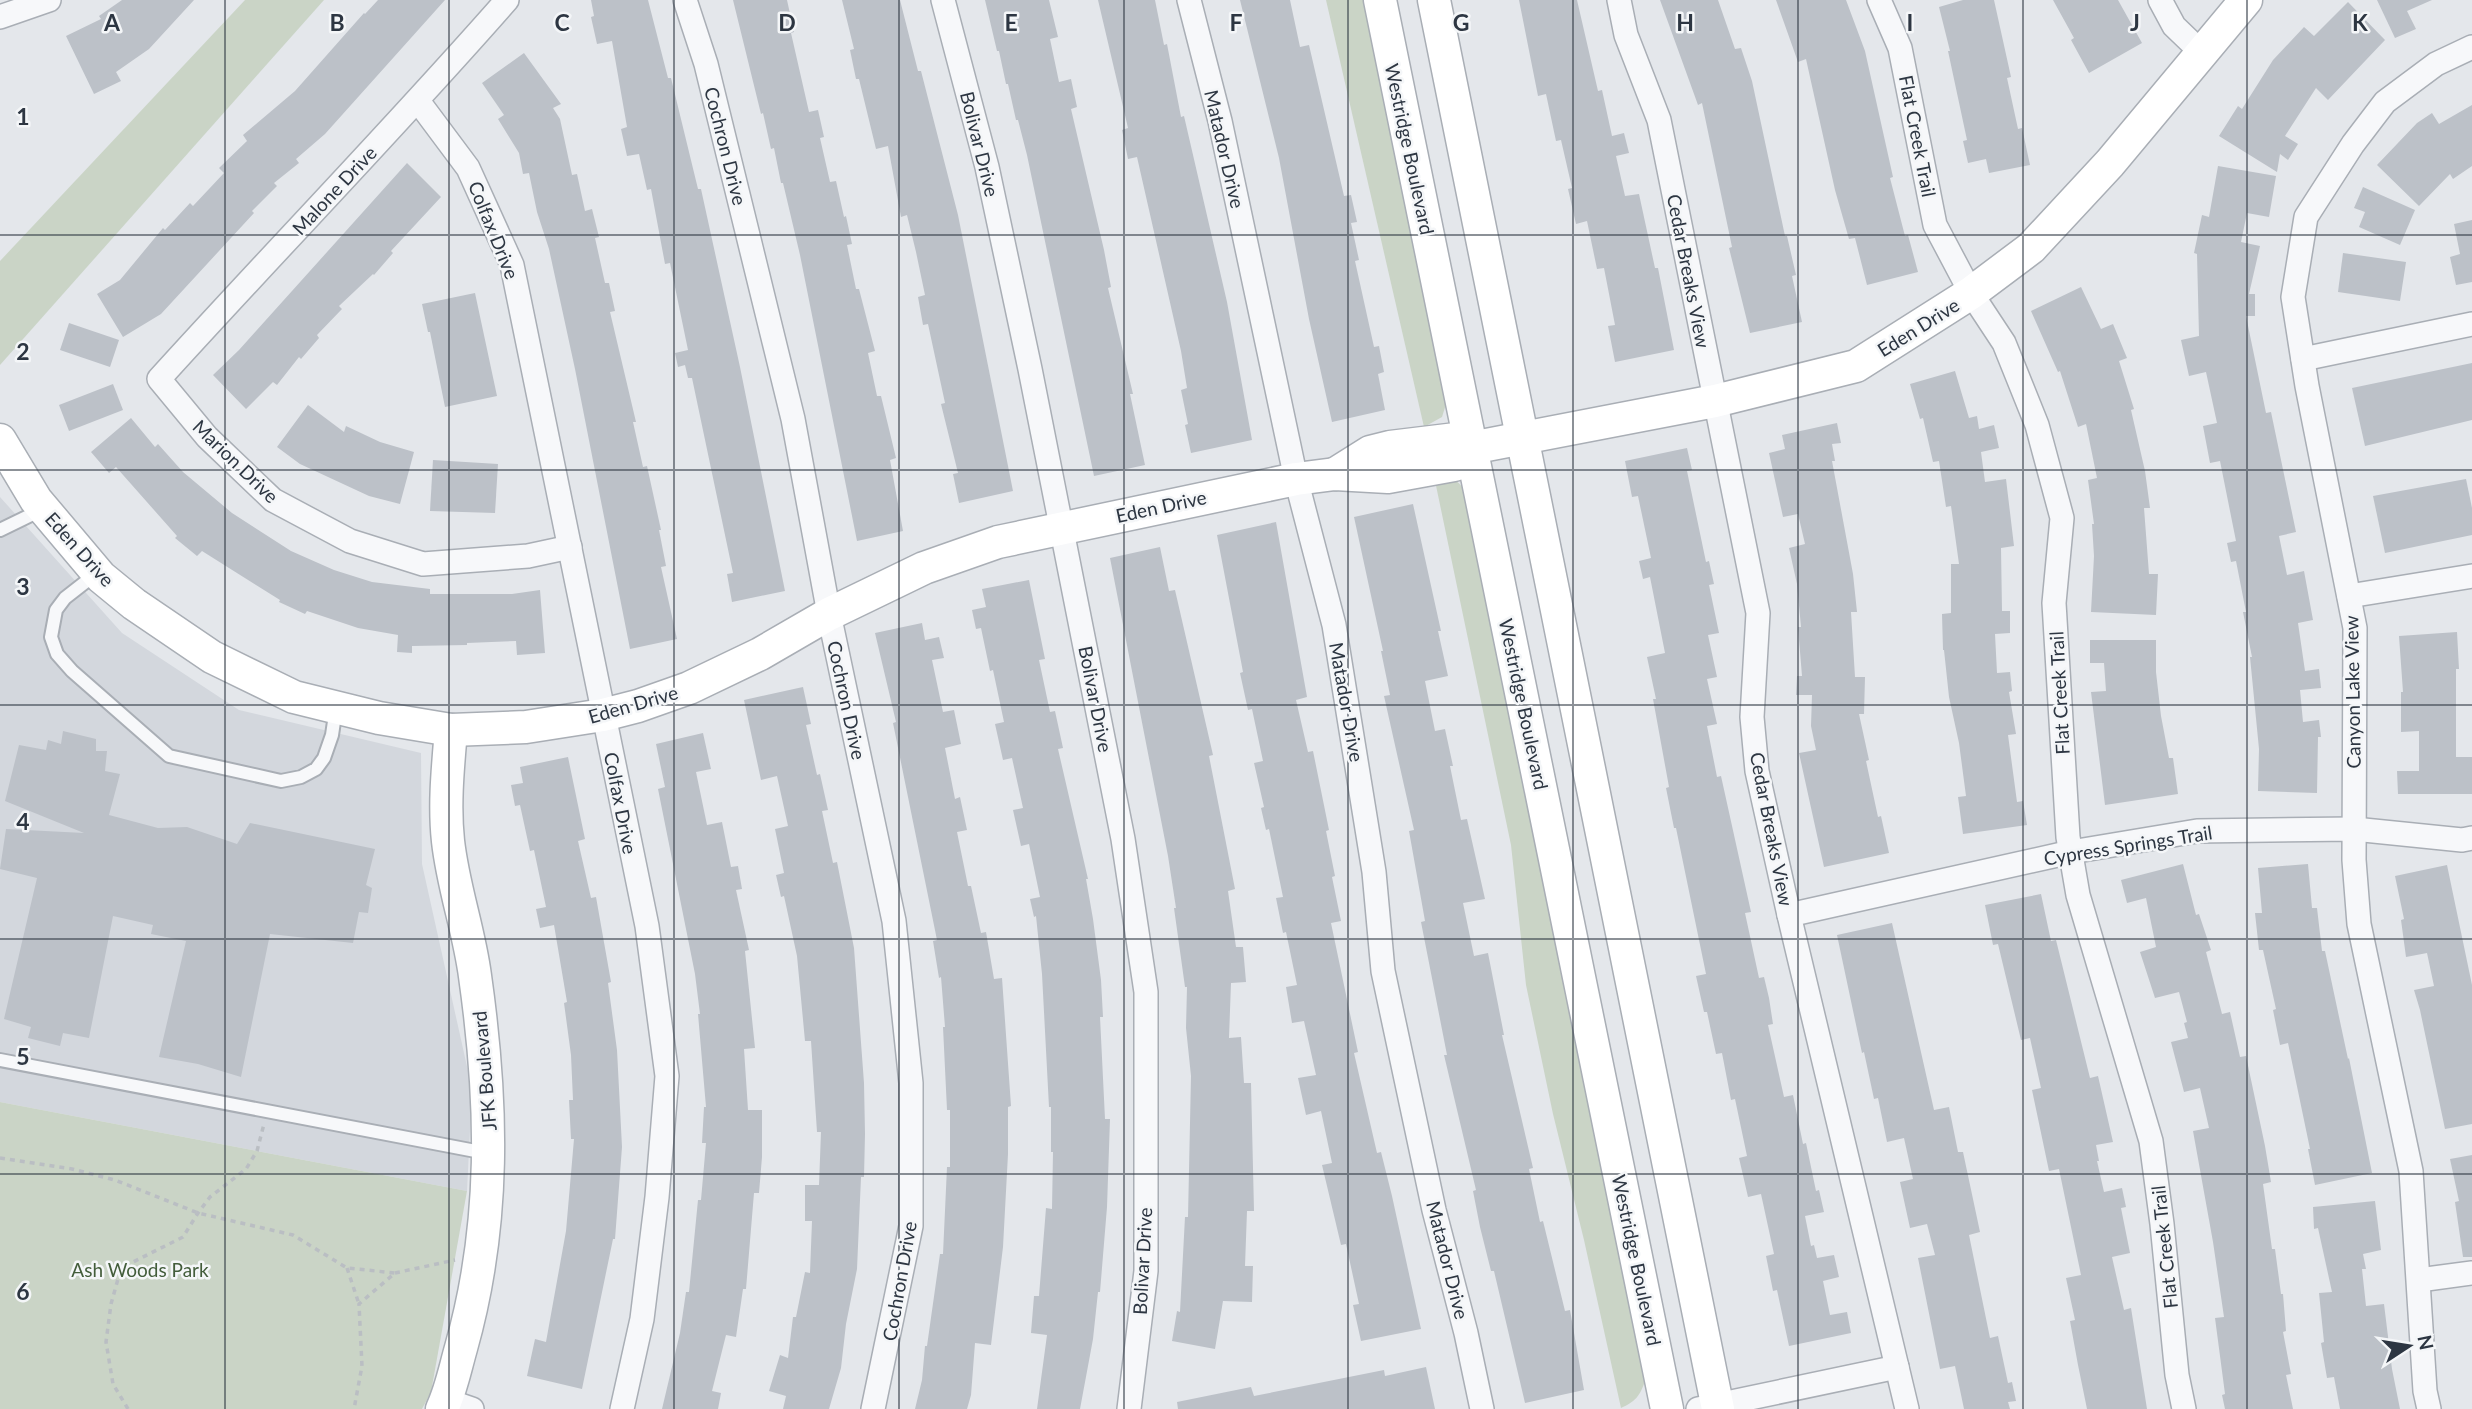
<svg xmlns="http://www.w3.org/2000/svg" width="2472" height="1409" font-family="Lato,sans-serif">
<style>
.built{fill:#d3d7dd}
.green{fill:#cad4c6}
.building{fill:#bcc1c8}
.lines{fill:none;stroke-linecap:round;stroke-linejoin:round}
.lane-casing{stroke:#a9aeb5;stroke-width:16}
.street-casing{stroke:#a9aeb5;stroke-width:26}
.secondary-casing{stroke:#a9aeb5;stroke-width:35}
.path{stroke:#babec3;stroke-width:3.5;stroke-dasharray:5 5;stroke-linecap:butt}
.lane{stroke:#f7f8fa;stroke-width:12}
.street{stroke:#f7f8fa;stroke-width:23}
.secondary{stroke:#fff;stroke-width:32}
.grid{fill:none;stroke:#2d3642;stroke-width:2;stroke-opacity:0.55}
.labels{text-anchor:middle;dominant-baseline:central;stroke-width:5;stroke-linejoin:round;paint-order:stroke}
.street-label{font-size:19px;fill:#2d3642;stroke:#f4f6f8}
.park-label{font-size:19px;fill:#435d3b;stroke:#f4f6f8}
.grid-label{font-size:23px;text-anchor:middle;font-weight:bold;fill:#2d3642;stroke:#f4f6f8;stroke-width:5;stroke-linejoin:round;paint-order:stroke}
</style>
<rect width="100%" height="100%" fill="#e4e7eb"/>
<path class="built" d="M0,497l122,136 117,77 182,43 1,111 50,225 -5,102 -467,-89z"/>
<g class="green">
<path d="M245,0h79l-324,365v-104z"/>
<path d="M1326,0h41l80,401 -5,16 -18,10z"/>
<path d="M1434,476c17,0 25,3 33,19l178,886c-5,15 -10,21 -24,27l-37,-168 -31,-126 -27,-129 -15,-140z"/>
<path d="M0,1102l467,89 -36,201 -9,17h-422z"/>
</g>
<g class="building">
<path d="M122,0h72l-45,49 -33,23 5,9 -27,13 -28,-58 35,-17 -2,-3z"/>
<path d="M378,0h67l-120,134 -29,25 3,4 -25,20 3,3 -25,25 2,2 -93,101 -38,23 -26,-43 23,-14 43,-52 2,2 25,-27 3,3 31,-33 -5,-5 28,-27 -4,-6 52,-44 69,-78 1,1z"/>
<path d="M591,0h57l20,78h3l27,111h3l39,178 45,224 -53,11 -5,-28 6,-1 -41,-195h-4l-3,-13 -7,2 -3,-14 13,-3 -18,-87 -5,1 -14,-75 -4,1 -8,-36 -12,2 -6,-27 6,-2 -15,-86 -15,3 -6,-27 3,-1z"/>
<path d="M733,0h54l7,32 -3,1 18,79 9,-2 6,27 -4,1 10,44 6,-1 8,36 2,-1 6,28 -5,1 9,44h3l16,62 -7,2 9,43h4l15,62 -6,2 13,71 -46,10 -57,-286 -17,-72h-2l-7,-35 -3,1 -8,-36 -2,1z"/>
<path d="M842,0h58l18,71h3l37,144 55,276 -54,12 -6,-29 5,-1 -17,-69 4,-1 -17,-79 -5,1 -5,-28 7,-2 -9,-43 -9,-37 -6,2 -13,-71 -12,3 -17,-70h-3l-6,-29 4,-1z"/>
<path d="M985,0h64l9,37 -8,2 9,43 12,-3 6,28 -6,2 33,141 7,37 -3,1 25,106h-3l15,71 -51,11 -67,-321 -9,-35h-2l-8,-36h-2l-7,-33h-2z"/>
<path d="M1098,0h57l9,45 3,-1 14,73 3,-1 43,186 25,138 -61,13 -6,-28 3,-1 -7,-34 6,-2 -6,-37 -44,-194 -9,2 -6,-29 6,-2z"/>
<path d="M1240,0h50l10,47 9,-2 35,151 7,-1 6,27 -6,1 8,37 -4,1 19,86 5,-1 5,26 -6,2 7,36 -53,12 -23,-103 -30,-161z"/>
<path d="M1519,0h58l21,91 4,-1 10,46 12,-3 5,20 -13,3 9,40 14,-2 16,74h3l16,82 -59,12 -7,-36 7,-1 -11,-57 -7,1 -10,-48 -11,3 -8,-35 4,-1 -11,-48 -5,1 -10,-47 -8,2z"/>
<path d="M1660,0h58l17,49 6,-1 11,33 33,155h2l9,39 -4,1 10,46 -52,11 -21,-85 3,-1 -30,-144 -4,2z"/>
<path d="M1776,0h70l19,51 28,126 -3,1 15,58 3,-1 10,37 -51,13 -12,-47 -6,1 -14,-49 -29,-131 -8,3z"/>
<path d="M1963,0h31l17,77 -4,1 11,51 4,-1 8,37 -41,8 -3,-14 -18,4 -5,-22 4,-1 -19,-89h2l-11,-44z"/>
<path d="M2053,0h65l24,43 -53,30 -18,-33 3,-2z"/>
<path d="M2377,0h55l-25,11 9,18 -21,9z"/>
<path d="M2348,2l37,38 -57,60 -12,-12 -31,48 13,8 -10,16 -8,-6 -3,18 -58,-36 19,-30 4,3 31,-49 31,-33 10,9z"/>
<path d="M524,53l37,51 -8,4 7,11 12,56 5,-1 8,37 7,-2 7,28 -4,1 10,45h4l6,28 -5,1 26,110h-3l10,45 4,-1 14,64h-2l7,36 -5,1 16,72 -47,10 -55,-280 -26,-120 -12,-37 -8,-39 -6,1 -4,-21 -21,-34 6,-4 -22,-32z"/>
<path d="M2472,105v61l-19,13 -3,-5 -31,32 -42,-41 40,-42 15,-10 7,11z"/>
<path d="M407,163l34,34 -50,54 2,2 -19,22 -1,-1 -34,32 3,3 -25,26 2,3 -18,21 -2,-2 -22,28 -4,-3 -27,27 -33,-34 26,-25z"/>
<path d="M2218,166l58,10 -7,41 -22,-4 -6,29 19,4 -11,48h6v22h-9l20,97 5,-1 25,120 -17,4 8,39 17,-4 9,49 -15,3 7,48 14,-2 2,19 -21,2 3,32 16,-2 2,17h-3l-1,56 -59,-2 1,-42 -9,-92h2l-9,-45h3l-10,-51 -5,1 -4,-19 9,-2 -16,-80 -10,2 -7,-37 14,-3 -11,-51 -17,4 -8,-36 18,-4 -2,-82 -3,-1 8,-38 7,2z"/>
<path d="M2363,187l52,23 -15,35 -41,-18 6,-15 -11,-4z"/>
<path d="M2472,220v62l-16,3 -6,-28 10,-3 -6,-30z"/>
<path d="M2343,253l63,9 -6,39 -62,-9z"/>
<path d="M2081,287l20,42 12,-5 14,34 -8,3 15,48 -3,1 14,61 5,37h-6l5,66h9l-2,41 -65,-3 3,-56 -2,-32h2l-6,-44 9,-2 -11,-54 -8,3 -18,-56 -2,1 -27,-61z"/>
<path d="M475,293l22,103 -52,11 -15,-75h-2l-6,-28z"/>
<path d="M69,323l50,17 -9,27 -50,-17z"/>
<path d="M2472,363v57l-107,26 -13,-58z"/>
<path d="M1955,371l14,47 8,-2 2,13 15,-4 5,23 -18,4 4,30 21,-3 8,67 -13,2 1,63h8v22l-15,1 2,39 13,-1 2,19 -3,1 7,42 -8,1 9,67 6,-1 4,24 -64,9 -5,-37 8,-1 -7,-53 -10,-46 -5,-47h-1l-1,-36 9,-1v-49h8l-8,-58 -5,1 -7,-46 -6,1 -10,-44 -3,1 -10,-35z"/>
<path d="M113,384l10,26 -54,21 -10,-26z"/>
<path d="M308,405l36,27 2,-6 34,16 34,10 -14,52 -31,-8 -69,-32 -23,-17z"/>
<path d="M131,418l24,29 3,-3 25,28 49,41 59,38 43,19 38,12 58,7v5h82l28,-4 5,63 -28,2 -1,-14 -49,2v2l-55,1v7l-15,-1 1,-17 -40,-7 -51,-17 -2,3 -26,-12 1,-2 -78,-49 -5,5 -22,-18 2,-2 -61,-69 -7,6 -18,-21z"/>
<path d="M1837,423l4,20 -9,1 3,17h-3l21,113 4,38h-6l4,65h10l-1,37h-5l10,46 -3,1 12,56 3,-1 8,37 -65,14 -25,-114 17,-3 -5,-24 1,-31h-16l1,-19h5l-4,-49h3l-4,-43 -8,-36 16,-4 -7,-30 -15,3 -14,-64 16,-4 -3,-14z"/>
<path d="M1687,448l5,22 -5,1 19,91 3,-1 5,23 -5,1 10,48 -11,2 9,42 -10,2 10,45 -10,2 10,51 4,-1 30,136 -6,1 14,65 5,-1 5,21 4,26 -5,1 16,72 9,-2 10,49 3,-1 10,48 3,-1 5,22 -19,4 6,30 3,-1 3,13 17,-3 5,22 -16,4 7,34 17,-3 4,21 -62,13 -12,-56 -4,1 -7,-35 8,-2 -13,-60 -13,3 -9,-39 8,-2 -12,-57 -4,1 -9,-47 -6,1 -9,-42h-3l-8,-36 10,-2 -30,-146h-2l-8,-40 3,-1 -16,-88h3l-9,-42 18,-4 -15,-76 -7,2 -4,-18 12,-3 -13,-62 -6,1 -7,-36z"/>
<path d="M433,460l65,4 -3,49 -65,-2z"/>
<path d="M2466,479l6,29v27l-87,18 -12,-57z"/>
<path d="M1413,504l28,127h-3l10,45 -23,5 10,50 10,-2 8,37h-3l11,54 6,-1 18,80 -22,4 11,53 14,-3 16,82h-2l31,133 -4,1 11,53 3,-1 22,90 5,-1 14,80 -59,13 -31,-132h-3l-11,-44 -7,-36 3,-1 -32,-135h3l-26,-133 4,-1 -16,-90 5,-1 -30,-134 6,-1 -9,-44h2l-29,-134z"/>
<path d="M1276,522l31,175 -11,3 12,52 5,-1 16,79 -3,1 9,45 -3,1 9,44 -10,2 27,129 -4,1 23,100 4,-1 11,44 29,133 -60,12 -8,-36 6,-1 -13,-60 -5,1 -19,-80 10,-2 -11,-52 -15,4 -8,-37 18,-3 -12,-54 -12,2 -6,-36 11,-2 -11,-53 -3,1 -7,-35 7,-1 -14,-68 -3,1 -5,-22 3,-1 -10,-44 9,-2 -11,-52 -4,1 -8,-37 3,-1 -26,-137z"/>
<path d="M1160,547l9,44 6,-1 38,165 -4,1 26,133 -7,2 8,56h7l3,35 -15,1 -2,55 12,-1 3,46h7l3,128h-7l-2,55h8l-1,36 -29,-1 -8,48 -43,-8 5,-30 3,1 5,-95h3l3,-141 -5,-48 1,-41h-2l-11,-79h2l-8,-52 -58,-298z"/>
<path d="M1029,580l16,79 -6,1 11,52 5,-1 8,37 -5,1 30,130h-2l7,40 8,61 2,37h-3l5,102h5l-3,88 -7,85h-2l-5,47 -13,70h-43l10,-74 -16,-2 3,-37h5l7,-88 6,1 1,-57h-2v-45h-2l-7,-133 -6,-58 -2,1 -4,-18 10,-2 -11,-53 -8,2 -8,-36 10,-2 -11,-50 -9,2 -8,-36 9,-2 -11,-52 -3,1 -9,-43 -5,1 -4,-19 14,-3 -4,-18z"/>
<path d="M922,623l3,17 14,-3 5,21 -12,2 11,52 11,-2 7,34 -16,4 10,51 5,-2 7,33 -10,2 11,54h3l10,47 5,-1 8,47 8,-1 9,128 -3,1v47l-5,93 -12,98 -16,-2 -4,52 -4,14h-52l7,-29 3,-34h2l13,-92h3l4,-87h3v-57h-3l-4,-83h2l-4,-50 -2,1 -6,-37 4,-1 -44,-217 3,-1 -21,-89z"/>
<path d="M2457,632l2,37h-3v88h16v37h-74l-1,-23h22v-40l-18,1v-40h2l-4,-56z"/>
<path d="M2090,640h66v32l5,44 8,42h4l5,36 -73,11 -14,-113 15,-1 -2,-28h-14z"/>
<path d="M803,687l8,37 -5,1 11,50 3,-1 8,36 -6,1 11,52 4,-1 17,86 10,135 1,51 -1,43h-3l-4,92 -11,55 -5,44 -12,41h-46l3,-13 -17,-5 11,-36 8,3 5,-41h3l9,-45 5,1 2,-52h-7v-36h14l2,-53h-4l-6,-91h-6l-8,-85 -13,-60 -3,1 -5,-22 8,-2 -9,-44 13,-3 -11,-50 -16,4 -17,-80z"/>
<path d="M63,731l33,8v12h11l-2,20 15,3 -11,41 49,13 29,-1 50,17 13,-21 125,26 -9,36 6,3 -4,25 -9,-1 -6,31 -83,-9 -29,143 -43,-13 -39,-7 27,-116 -35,-7 2,-9 -40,-9 -24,122 -26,-5 -3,13 -32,-8 3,-11 -27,-8 33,-141 -37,-9 6,-40 78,4 -79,-32 14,-56 27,5 2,-10 13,4z"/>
<path d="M703,733l8,36 -15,3 11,53 15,-3 9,45 7,-1 4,23 -6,1 13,60 -4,1 10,97 -11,1 4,61h14v47l-3,36h-5l-8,96h-3l-7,48 -10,-2 -14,56 9,2 -3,16h-56l18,-76 6,-41h3l9,-92h3l5,-57h-4l2,-36h2l-8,-93h2l-5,-40 -37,-185 7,-2 -9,-43z"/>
<path d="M568,757l17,82 -7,2 13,57 5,-1 15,85 -3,1 9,67 5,97 -7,92h-2l-31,150 -55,-13 8,-37 11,3 20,-111 8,-92h-3l-2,-39h4l-2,-45 -7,-52 3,-1 -13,-77 -14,3 -4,-19 10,-2 -12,-57 -4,1 -10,-46 -5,1 -4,-21 12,-2 -3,-16z"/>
<path d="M2183,864l13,51 3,-1 12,36 -5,2 16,62 8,-2 10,45 6,-1 19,90 6,36 -8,2 9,65h3l6,45h2l3,37 -3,1 8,42 -5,1 7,34h-68l-3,-14 3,-1 -10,-76 9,-1 -11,-75 -20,-111 16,-3 -9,-40 -16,4 -13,-50 17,-4 -4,-15 3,-1 -8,-30 -24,6 -15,-46 16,-5 -10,-49 -19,5 -6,-23z"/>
<path d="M2308,864l4,44h5l5,43h3l23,108 1,-1 23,115 -57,12 -7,-36h2l-22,-106 -8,2 -7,-35 3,-1 -13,-59h-4l-4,-37h7l-4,-45z"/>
<path d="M2447,865l25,120v139l-27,5 -25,-119 -6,-20 20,-4 -7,-33 -21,4 -5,-37 3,-1 -9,-43z"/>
<path d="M2041,894l10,47 5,-1 34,138 8,-2 15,66 -17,3 3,16h-2l7,31 18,-4 4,19 -5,1 9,45 -18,4 12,53 7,-2 16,101h-60l-9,-44 -8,-44 5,-1 -9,-42 15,-3 -10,-48 -12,-58 -10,2 -17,-81 9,-2 -11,-50 -9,2 -23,-96 -5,1 -8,-40z"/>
<path d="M1892,923l42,187 15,-3 9,45h5l17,80 -11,3 21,103 8,-2 10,47 4,-1 4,19 -8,1 2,7h-46l-9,-43 -15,3 -22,-111 17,-3 -8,-31 -17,4 -10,-46 13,-3 -9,-41 -17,4 -9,-44 -4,1 -10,-47 -2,1 -25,-118z"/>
<path d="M2472,1155v102h-9l-8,-55 4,-1 -9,-42z"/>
<path d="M2375,1201l6,49 -18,4 3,15h-4l4,37 18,-2 8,65 8,40h-60l-6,-32 -7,1 -6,-35 3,-1 -5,-49 13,-1 -14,-64 -4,1 -1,-22z"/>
<path d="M1426,1367l9,42h-257l-1,-7 74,-15 3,9 130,-26 1,6z"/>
</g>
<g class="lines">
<g class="lane-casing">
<g id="lane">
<path d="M0,530l43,-21"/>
<path d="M97,573l-32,25 -9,12 -5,27 6,17 15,17 97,85 112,25 20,-4 15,-8 8,-11 8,-23 4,-27"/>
<path d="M0,1060l486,93"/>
</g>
</g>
<g class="street-casing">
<g id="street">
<path d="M507,0c-113,129 -233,252 -348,379l48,58 66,63 77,41 73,23 105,-8 42,-9"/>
<path d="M685,0l21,64 87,355 36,195 65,307 17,162v143l-38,183"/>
<path d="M943,0l44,167 43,202 93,470 23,153v279l-17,138"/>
<path d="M1189,0l31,121 76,358 38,146 40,247 9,99 51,239 32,123 16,76"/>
<path d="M1619,0l7,35 33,85 99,493 -6,104 5,54 32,144 118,494"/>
<path d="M1879,0l21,48 35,177 36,68 33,50 33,82 25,93 -8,85 14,234 10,58 73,246 11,83 15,151 7,34"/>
<path d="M2160,0l14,26 27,26"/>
<path d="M0,17l49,-17"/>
<path d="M418,101l50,67 44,97 135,661 20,150 -10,121 -15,122 -20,90"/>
<path d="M2303,359l169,-35"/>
<path d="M2349,596l123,-20"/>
<path d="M1789,915l282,-63 126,-21 157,-2 108,11 10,-2"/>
<path d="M2419,1280l53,-7"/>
<path d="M446,1400l26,9"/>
<path d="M1698,1409l199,-42"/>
<path d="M2429,1409l-4,-18 -14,-220 -52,-247 -5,-64 1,-232 -48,-242 -14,-89 13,-80 47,-73 32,-42 51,-38 36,-17"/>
</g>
</g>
<g class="secondary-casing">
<g id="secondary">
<path d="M1380,0l287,1409"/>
<path d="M1434,0l284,1409"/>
<path d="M0,440l36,60 65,77 33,27 78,53 82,40 85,21 72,12 75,-3 77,-12 35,-9 51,-18 71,-34 69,-40 95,-46 74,-26 298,-63 39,-5 53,3 66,-12 9,-3 8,-14"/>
<path d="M1335,474l35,-22 20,-5 66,-8 15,9 244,-47 141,-35 115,-73 60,-45 79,-85 136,-163"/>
<path d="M442,1409c9,-19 13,-40 19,-61 35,-124 32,-245 14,-372 -6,-46 -22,-89 -27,-135 -4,-37 0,-75 3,-111"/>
</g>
</g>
<g class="path">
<path d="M0,1158l72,11 43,11 83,33 95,22 54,33 48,5 -36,31 3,62 -8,43"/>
<path d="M347,1268l12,36"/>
<path d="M395,1273l60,-13"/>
<path d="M128,1409l-15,-25 -7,-42 5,-38 7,-25 11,-15 54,-27 15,-24 12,-16 36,-28 11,-18 7,-27"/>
</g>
<use href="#lane" class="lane"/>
<use href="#street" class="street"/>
<use href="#secondary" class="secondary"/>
</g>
<path class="grid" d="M225,0v1409M449,0v1409M674,0v1409M899,0v1409M1124,0v1409M1348,0v1409M1573,0v1409M1798,0v1409M2023,0v1409M2247,0v1409M0,235h2472M0,470h2472M0,705h2472M0,939h2472M0,1174h2472"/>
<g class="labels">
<g class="street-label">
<text transform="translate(1918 136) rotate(79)">Flat Creek Trail</text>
<text transform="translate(980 144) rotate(76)">Bolivar Drive</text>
<text transform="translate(726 146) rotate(76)">Cochron Drive</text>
<text transform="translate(1225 149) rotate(77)">Matador Drive</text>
<text transform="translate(1410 149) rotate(78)">Westridge Boulevard</text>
<text transform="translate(334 190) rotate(-47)">Malone Drive</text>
<text transform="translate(494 230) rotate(68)">Colfax Drive</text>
<text transform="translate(1689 271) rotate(79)">Cedar Breaks View</text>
<text transform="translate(1918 327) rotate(-32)">Eden Drive</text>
<text transform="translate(236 461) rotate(44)">Marion Drive</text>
<text transform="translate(1161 506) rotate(-12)">Eden Drive</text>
<text transform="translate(80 549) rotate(48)">Eden Drive</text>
<text transform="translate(2352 692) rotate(-91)">Canyon Lake View</text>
<text transform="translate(2059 693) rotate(-93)">Flat Creek Trail</text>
<text transform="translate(1096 699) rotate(79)">Bolivar Drive</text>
<text transform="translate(847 700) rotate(78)">Cochron Drive</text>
<text transform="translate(1347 702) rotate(80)">Matador Drive</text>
<text transform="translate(633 704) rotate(-16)">Eden Drive</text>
<text transform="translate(1524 704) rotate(78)">Westridge Boulevard</text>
<text transform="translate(621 803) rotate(79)">Colfax Drive</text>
<text transform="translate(1772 829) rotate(79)">Cedar Breaks View</text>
<text transform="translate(2128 845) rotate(-9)">Cypress Springs Trail</text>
<text transform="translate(484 1071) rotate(-95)">JFK Boulevard</text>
<text transform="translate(2164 1247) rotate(-96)">Flat Creek Trail</text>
<text transform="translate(1448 1260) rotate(76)">Matador Drive</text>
<text transform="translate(1637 1260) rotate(78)">Westridge Boulevard</text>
<text transform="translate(1142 1261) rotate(-87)">Bolivar Drive</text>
<text transform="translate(899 1281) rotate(-80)">Cochron Drive</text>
</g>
<g class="park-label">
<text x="140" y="1269">Ash Woods Park</text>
</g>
</g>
<g class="grid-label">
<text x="112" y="31">A</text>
<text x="337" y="31">B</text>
<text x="562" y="31">C</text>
<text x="787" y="31">D</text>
<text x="1011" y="31">E</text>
<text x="1236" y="31">F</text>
<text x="1461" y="31">G</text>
<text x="1685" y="31">H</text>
<text x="1910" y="31">I</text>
<text x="2135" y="31">J</text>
<text x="2360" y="31">K</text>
<text x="23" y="125">1</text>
<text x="23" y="360">2</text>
<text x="23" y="595">3</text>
<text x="23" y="830">4</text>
<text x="23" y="1065">5</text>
<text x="23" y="1300">6</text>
</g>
<g transform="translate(2409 1346) rotate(78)" stroke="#f4f6f8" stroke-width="5" paint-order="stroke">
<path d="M0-5L12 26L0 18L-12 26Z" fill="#2d3642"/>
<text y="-10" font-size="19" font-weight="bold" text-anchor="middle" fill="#2d3642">N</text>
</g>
</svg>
